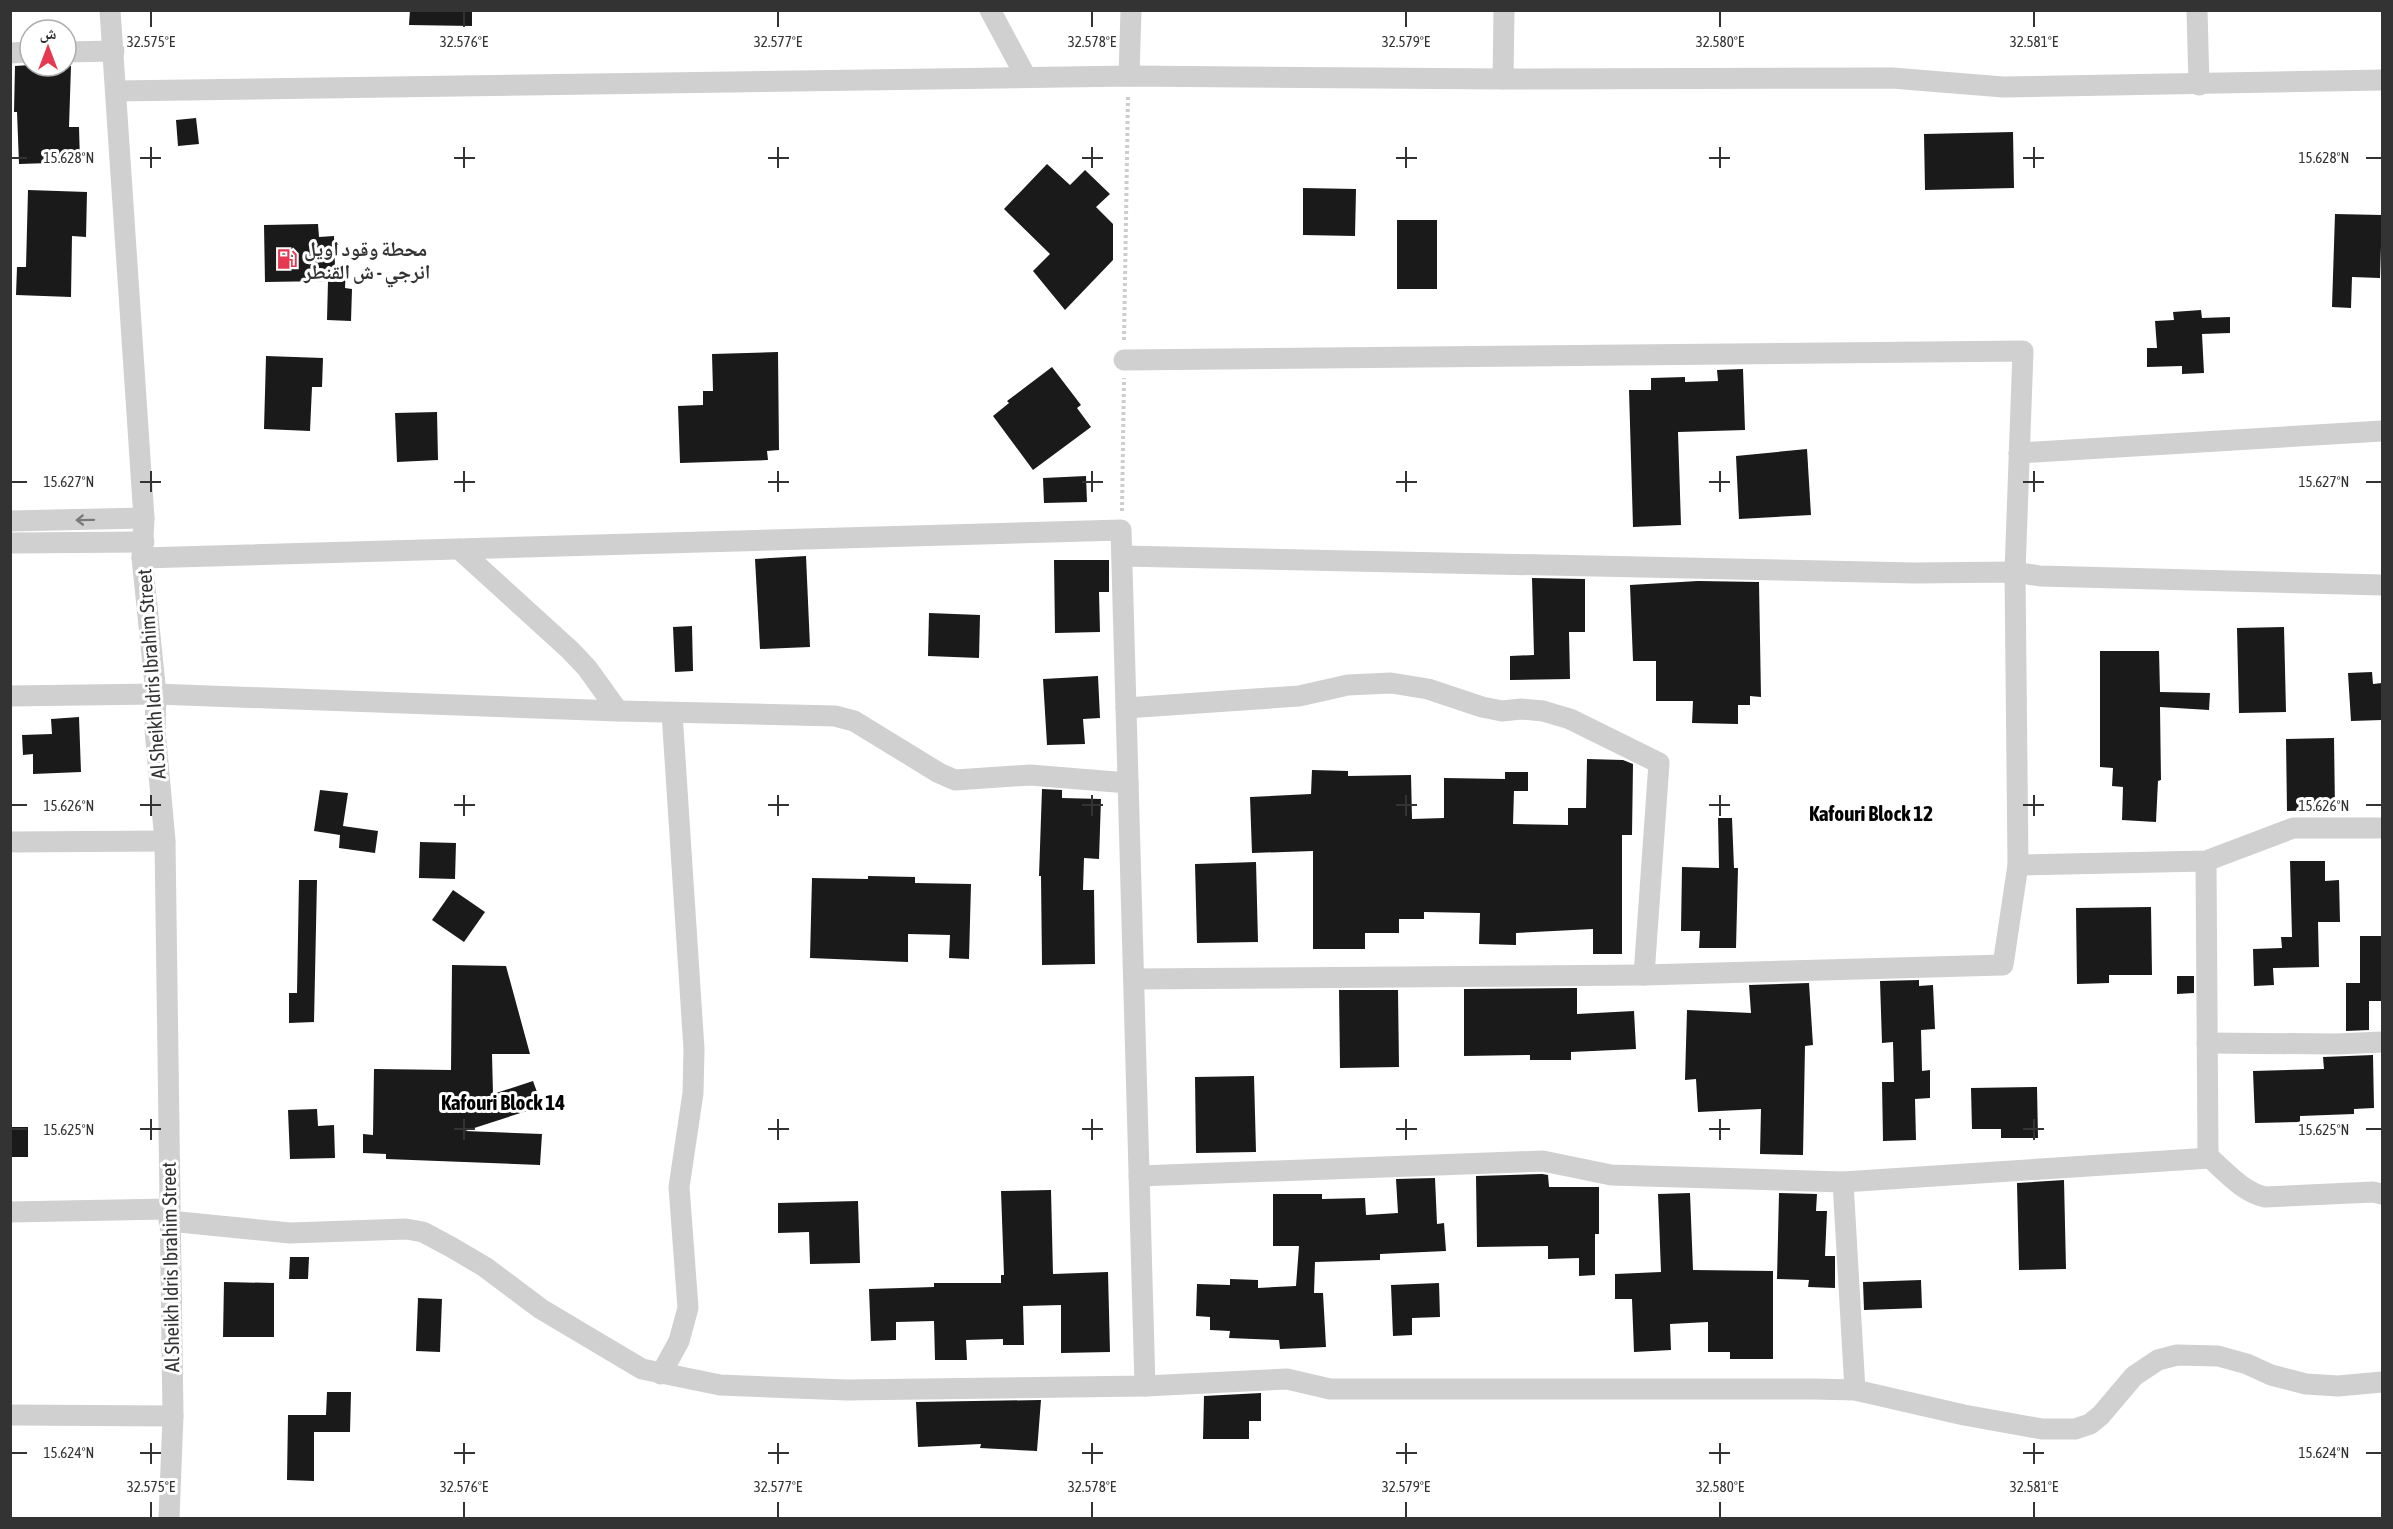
<svg xmlns="http://www.w3.org/2000/svg" width="2393" height="1529" font-family="'Asap Condensed','Noto Naskh Arabic',sans-serif">
<style>
.building{fill:#1a1a1a}
.lines{fill:none;stroke-linecap:round;stroke-linejoin:round}
.path{stroke:#cdcdcd;stroke-width:4;stroke-dasharray:3 3;stroke-linecap:butt}
.minor{stroke:#d0d0d0;stroke-width:21}
.oneway{stroke:#7a7a7a}
.ticks{fill:none;stroke:#333;stroke-width:2}
.labels{text-anchor:middle;dominant-baseline:central;stroke-width:6;stroke-linejoin:round;paint-order:stroke}
.poi-label{font-size:20px;font-weight:bold;fill:#333;stroke:#fff;text-anchor:start}
.street-label{font-size:20px;fill:#333;stroke:#fff}
.neighbourhood-label{font-size:21px;font-weight:bold;fill:#000;stroke:#fff}
.ticks-label{font-size:15px;text-anchor:middle;fill:#333;stroke:#fff;stroke-width:6;stroke-linejoin:round;paint-order:stroke}
</style>
<rect width="100%" height="100%" fill="#fff"/>
<g class="building">
<path d="M410,10h62v16l-63,-1z"/>
<path d="M30,65l41,1 -2,61h10l1,35 -61,2 -2,-52h-3l1,-46z"/>
<path d="M196,118l3,26 -21,2 -2,-26z"/>
<path d="M2013,132l1,56 -89,2 -1,-56z"/>
<path d="M1047,164l23,21 15,-15 25,24 -14,13 17,17v36l-48,50 -32,-39 17,-17 -46,-45z"/>
<path d="M1303,188l53,1 -1,47 -52,-1z"/>
<path d="M28,190l59,2 -1,45 -14,-1 -1,61 -55,-2 1,-28h9z"/>
<path d="M2335,214l47,1 -2,63 -28,-1 -1,31 -19,-1z"/>
<rect x="1397" y="220" width="40" height="69"/>
<path d="M318,224l1,13 15,-1 1,31 11,1 -1,20 7,1 -1,32 -24,-1 1,-39 -63,1 -1,-57z"/>
<path d="M2201,310l1,8 28,-1v16l-28,1 2,39 -22,1v-8l-35,1v-19h10l-2,-27 19,-1 -1,-8z"/>
<path d="M778,352l1,98 -12,1 1,9 -88,3 -2,-57 25,-1v-14h10l-1,-37z"/>
<path d="M266,356l57,2 -1,29h-10l-2,44 -46,-2z"/>
<path d="M1052,367l29,38 -4,3 14,19 -58,43 -40,-54 16,-13 -2,-2z"/>
<path d="M1743,369l2,61 -67,2 3,93 -48,2 -4,-137h22v-12l34,-1v5l33,-1 -1,-11z"/>
<path d="M437,412l1,48 -41,2 -2,-49z"/>
<path d="M1807,449l4,66 -72,4 -3,-63z"/>
<path d="M1086,476l1,26 -43,1 -1,-25z"/>
<path d="M806,556l4,91 -50,2 -5,-90z"/>
<path d="M1054,560h55v32h-10l1,40 -45,1z"/>
<path d="M1532,578l53,1v53h-16l1,47 -60,1v-24l24,-1z"/>
<path d="M1698,581l61,1 2,115 -11,-1v9h-12v19l-46,-1 1,-22h-37v-40h-23l-3,-76z"/>
<path d="M929,613l51,2 -1,43 -51,-2z"/>
<path d="M692,626l1,45 -18,1 -2,-45z"/>
<path d="M2284,627l2,85 -47,1 -2,-85z"/>
<path d="M2100,651h59l1,41 50,1 -1,17 -49,-3 1,73 -3,1 -2,41 -34,-2 1,-33 -11,-1 1,-18 -13,-1z"/>
<path d="M2372,672l1,12 9,-1v37l-31,1 -3,-48z"/>
<path d="M1098,676l2,42 -17,1 2,25 -38,1 -4,-66z"/>
<path d="M79,717l2,55 -48,2v-20l-10,1 -1,-20 30,-1 -1,-15z"/>
<path d="M2334,738l1,72 -48,1 -1,-72z"/>
<path d="M1587,759l36,1 10,4 -1,71h-10v119h-29v-25l-77,4v12l-37,-1 1,-31 -56,-1v7h-25v14h-34v16h-52v-98l-61,2 -2,-56 61,-3 1,-24 36,1v5l63,-1 1,44 32,-1v-40l61,1v-7h23v19h-14l-1,33 55,1v-17h18z"/>
<path d="M1042,789l20,1v8l39,1 -2,60 -15,-1 -1,32h11l1,74 -53,1 -1,-89h-2z"/>
<path d="M320,790l28,3 -5,33 35,5 -3,22 -36,-5 1,-13 -26,-4z"/>
<path d="M1718,818h14l2,50h4l-2,80h-37l1,-17h-19l1,-64 37,1z"/>
<path d="M420,842l36,1 -1,36 -36,-1z"/>
<path d="M2290,861h35v20l14,-1 1,42h-22l1,45 -46,1 1,17 -20,1 -1,-37 29,-1 -1,-11h11z"/>
<path d="M1256,862l2,80 -61,1 -2,-79z"/>
<path d="M868,876l47,1v6l56,1 -2,75 -20,-1 1,-23 -42,-1v28l-98,-4 2,-80 56,1z"/>
<path d="M299,880h18l-3,142 -25,1v-30h8z"/>
<path d="M453,890l32,22 -21,30 -32,-22z"/>
<path d="M2151,907l1,68h-43v8l-32,1 -1,-76z"/>
<path d="M2360,936h22v65h-13v29l-23,1v-48h14z"/>
<path d="M452,965l54,1 24,88h-38l1,40 40,-13 9,25 -77,25 77,3 -2,31 -154,-6v-5l-23,-1v-19l10,1 1,-66 77,1z"/>
<path d="M2177,976h17v17l-17,1z"/>
<path d="M1919,980v6l14,-1 2,44 -14,1 1,41 8,-1v28l-15,1 1,41 -33,1 -1,-59h12l-1,-40 -11,1 -2,-62z"/>
<path d="M1809,983l4,62 -8,1 -2,109 -43,-1 1,-45 -63,3 -2,-33 -11,1 2,-70 64,3 -2,-28z"/>
<path d="M1577,988v26l57,-3 2,38 -65,3v8h-41v-5l-66,1v-67z"/>
<path d="M1339,990h59l1,77 -59,1z"/>
<path d="M2373,1055l1,53 -20,1v5l-54,2v6l-45,1 -2,-52 71,-2 -1,-12z"/>
<path d="M1254,1076l2,76 -60,1 -1,-76z"/>
<path d="M2037,1087l1,51h-37v-9h-29l-1,-41z"/>
<path d="M317,1109l1,17 16,-1 1,33 -45,1 -2,-49z"/>
<rect x="10" y="1127" width="18" height="30"/>
<path d="M1542,1174l6,1 1,12h50v47h-4v41l-16,1v-18l-31,1v-13l-71,1 -1,-71z"/>
<path d="M1435,1178l2,46 7,-1 2,28 -66,3v6l-65,2 -1,31h9l3,54 -46,2 -1,-9 -50,-2 1,-7 -20,-1v-13l-14,-1 1,-32 33,1v-6l28,1v8l38,-2 3,-40h-26v-52h49v5l43,-1 1,17 32,-2 -2,-34z"/>
<path d="M2064,1180l2,89 -47,1 -2,-87z"/>
<path d="M1051,1190l2,84 55,-2 2,80 -49,1v-48l-38,1 1,39h-21v-6l-37,1 1,20h-32l-1,-39 -38,1v18l-25,1 -2,-52 65,-2v-4h67v-8h3l-3,-84z"/>
<path d="M1690,1193l3,77 80,1v88h-43v-7h-22v-30l-38,2 1,26 -37,2 -2,-53h-17v-25l46,-2 -3,-78z"/>
<path d="M1779,1193l38,1 -1,17h11l-2,45h10v32l-27,-1 1,-7 -32,-1z"/>
<path d="M858,1201l2,62 -50,1 -1,-32 -31,1v-30z"/>
<path d="M290,1257h19l-1,22h-19z"/>
<path d="M1921,1280l1,28 -58,2 -1,-28z"/>
<path d="M224,1282l50,1v54h-51z"/>
<path d="M1439,1283l1,34 -28,1v17l-19,1 -2,-51z"/>
<path d="M418,1298l24,1 -2,53 -24,-1z"/>
<path d="M327,1392h24l-1,40h-36v49l-27,-1 1,-65h38z"/>
<path d="M1261,1393v28h-12v18h-46l1,-43z"/>
<path d="M1041,1400l-4,51 -57,-3 1,-4 -63,3 -2,-45z"/>
</g>
<g class="lines">
<g class="path">
<path d="M1124,340l4,-244"/>
<path d="M1122,511l2,-133"/>
</g>
<g class="minor">
<path d="M110,10l34,508 -2,40 14,136 -1,36 10,111 8,575 -4,102"/>
<path d="M990,10l36,67"/>
<path d="M2197,10l2,75"/>
<path d="M66,52l48,-1"/>
<path d="M10,53l20,-1"/>
<path d="M1129,76l2,-66"/>
<path d="M1503,79l1,-69"/>
<path d="M116,91l1013,-15 374,3 389,-1 111,9 379,-7"/>
<path d="M1124,360l899,-9 -8,221 3,293 -15,100 -359,10 -510,4"/>
<path d="M2019,453l363,-22"/>
<path d="M10,521l134,-3"/>
<path d="M10,543l134,-1"/>
<path d="M459,549l111,101 17,18 31,43"/>
<path d="M1122,556l793,17 100,-1 25,4 342,9"/>
<path d="M142,558l979,-28 24,856"/>
<path d="M10,696l146,-2 462,17 217,5 19,5 85,52 16,7 75,-5 98,8"/>
<path d="M1126,708l173,-12 49,-11 43,-2 37,6 54,18 20,4 19,-2 22,2 27,8 89,44 -15,212"/>
<path d="M10,842l155,-1"/>
<path d="M2206,861l2,292 2,5c17,15 33,34 55,39l108,-5 9,2"/>
<path d="M2018,865l188,-4 87,-33h89"/>
<path d="M2207,1043l129,1 46,-2"/>
<path d="M1139,1176l404,-15 68,14 232,7 12,208"/>
<path d="M1843,1182l367,-24"/>
<path d="M10,1212l158,-3"/>
<path d="M169,1221l121,12 116,-4 17,3 28,15 34,20 56,42 101,60 78,16 127,5 298,-4 142,-7 43,10h484l41,1 109,25 78,14h33l15,-5 11,-9 33,-39 24,-16 19,-5 41,1 29,8 24,11 35,9 32,2 44,-4"/>
<path d="M661,1374l18,-33 9,-33 -9,-121 14,-94 1,-44 -22,-336"/>
<path d="M10,1415l163,1"/>
</g>
</g>
<defs><path id="oneway-shaft" d="M-6 0H5M1.5-3L5.5 0L1.5 3" fill="none" stroke-width="1.6" stroke-linecap="round" stroke-linejoin="round" transform="scale(1.5)"/></defs>
<use class="oneway" href="#oneway-shaft" transform="translate(85 520) rotate(179)"/>
<path class="ticks" d="M151,12v15M464,12v15M778,12v15M1092,12v15M1406,12v15M1720,12v15M2034,12v15M151,147v21M464,147v21M778,147v21M1092,147v21M1406,147v21M1720,147v21M2034,147v21M12,158h15M140,158h21M454,158h21M768,158h21M1082,158h21M1396,158h21M1709,158h21M2023,158h21M2366,158h15M151,471v21M464,471v21M778,471v21M1092,471v21M1406,471v21M1720,471v21M2034,471v21M12,482h15M140,482h21M454,482h21M768,482h21M1082,482h21M1396,482h21M1709,482h21M2023,482h21M2366,482h15M151,795v21M464,795v21M778,795v21M1092,795v21M1406,795v21M1720,795v21M2034,795v21M12,805h15M140,805h21M454,805h21M768,805h21M1082,805h21M1396,805h21M1709,805h21M2023,805h21M2366,805h15M151,1119v21M464,1119v21M778,1119v21M1092,1119v21M1406,1119v21M1720,1119v21M2034,1119v21M12,1129h15M140,1129h21M454,1129h21M768,1129h21M1082,1129h21M1396,1129h21M1709,1129h21M2023,1129h21M2366,1129h15M151,1443v21M464,1443v21M778,1443v21M1092,1443v21M1406,1443v21M1720,1443v21M2034,1443v21M12,1453h15M140,1453h21M454,1453h21M768,1453h21M1082,1453h21M1396,1453h21M1709,1453h21M2023,1453h21M2366,1453h15M151,1502v15M464,1502v15M778,1502v15M1092,1502v15M1406,1502v15M1720,1502v15M2034,1502v15"/>
<defs>
<g id="fuel-bare" transform="scale(1.62)"><path d="M-5.5-6h7V0h2V4h1.3V-2.5L3-4.5l.8-.8L6-3V5H2.5V1h-1V6h-7ZM-4.2-4.7v3.2H.2V-4.7Z" fill="#e63951" stroke="#fff" stroke-width="2.5" paint-order="stroke"/></g>
</defs>
<g fill-rule="evenodd">
<use href="#fuel-bare" x="287" y="259"/>
</g>
<g class="labels">
<g class="poi-label">
<text x="304" y="248">محطة وقود اويل<tspan x="304" dy="23">انرجي - ش القنطر</tspan></text>
</g>
<g class="street-label">
<text transform="translate(151 674) rotate(-94)">Al Sheikh Idris Ibrahim Street</text>
<text transform="translate(170 1267) rotate(-91)">Al Sheikh Idris Ibrahim Street</text>
</g>
<g class="neighbourhood-label">
<text x="1871" y="813">Kafouri Block 12</text>
<text x="503" y="1102">Kafouri Block 14</text>
</g>
</g>
<g class="ticks-label">
<text x="151" y="47">32.575°E</text>
<text x="464" y="47">32.576°E</text>
<text x="778" y="47">32.577°E</text>
<text x="1092" y="47">32.578°E</text>
<text x="1406" y="47">32.579°E</text>
<text x="1720" y="47">32.580°E</text>
<text x="2034" y="47">32.581°E</text>
<text x="69" y="163">15.628°N</text>
<text x="2324" y="163">15.628°N</text>
<text x="69" y="487">15.627°N</text>
<text x="2324" y="487">15.627°N</text>
<text x="69" y="811">15.626°N</text>
<text x="2324" y="811">15.626°N</text>
<text x="69" y="1135">15.625°N</text>
<text x="2324" y="1135">15.625°N</text>
<text x="69" y="1458">15.624°N</text>
<text x="2324" y="1458">15.624°N</text>
<text x="151" y="1492">32.575°E</text>
<text x="464" y="1492">32.576°E</text>
<text x="778" y="1492">32.577°E</text>
<text x="1092" y="1492">32.578°E</text>
<text x="1406" y="1492">32.579°E</text>
<text x="1720" y="1492">32.580°E</text>
<text x="2034" y="1492">32.581°E</text>
</g>
<rect width="2393" height="1529" fill="none" stroke="#333333" stroke-width="24"/>
<g transform="translate(48 48)"><circle r="28" fill="#ffffff" stroke="#adadad" stroke-width="1.5"/>
<path d="M0-4.5L10 22L0 15L-10 22Z" fill="#e63951"/>
<text y="-9" font-size="16" font-weight="bold" text-anchor="middle" fill="#333333">ش</text>
</g>
</svg>
